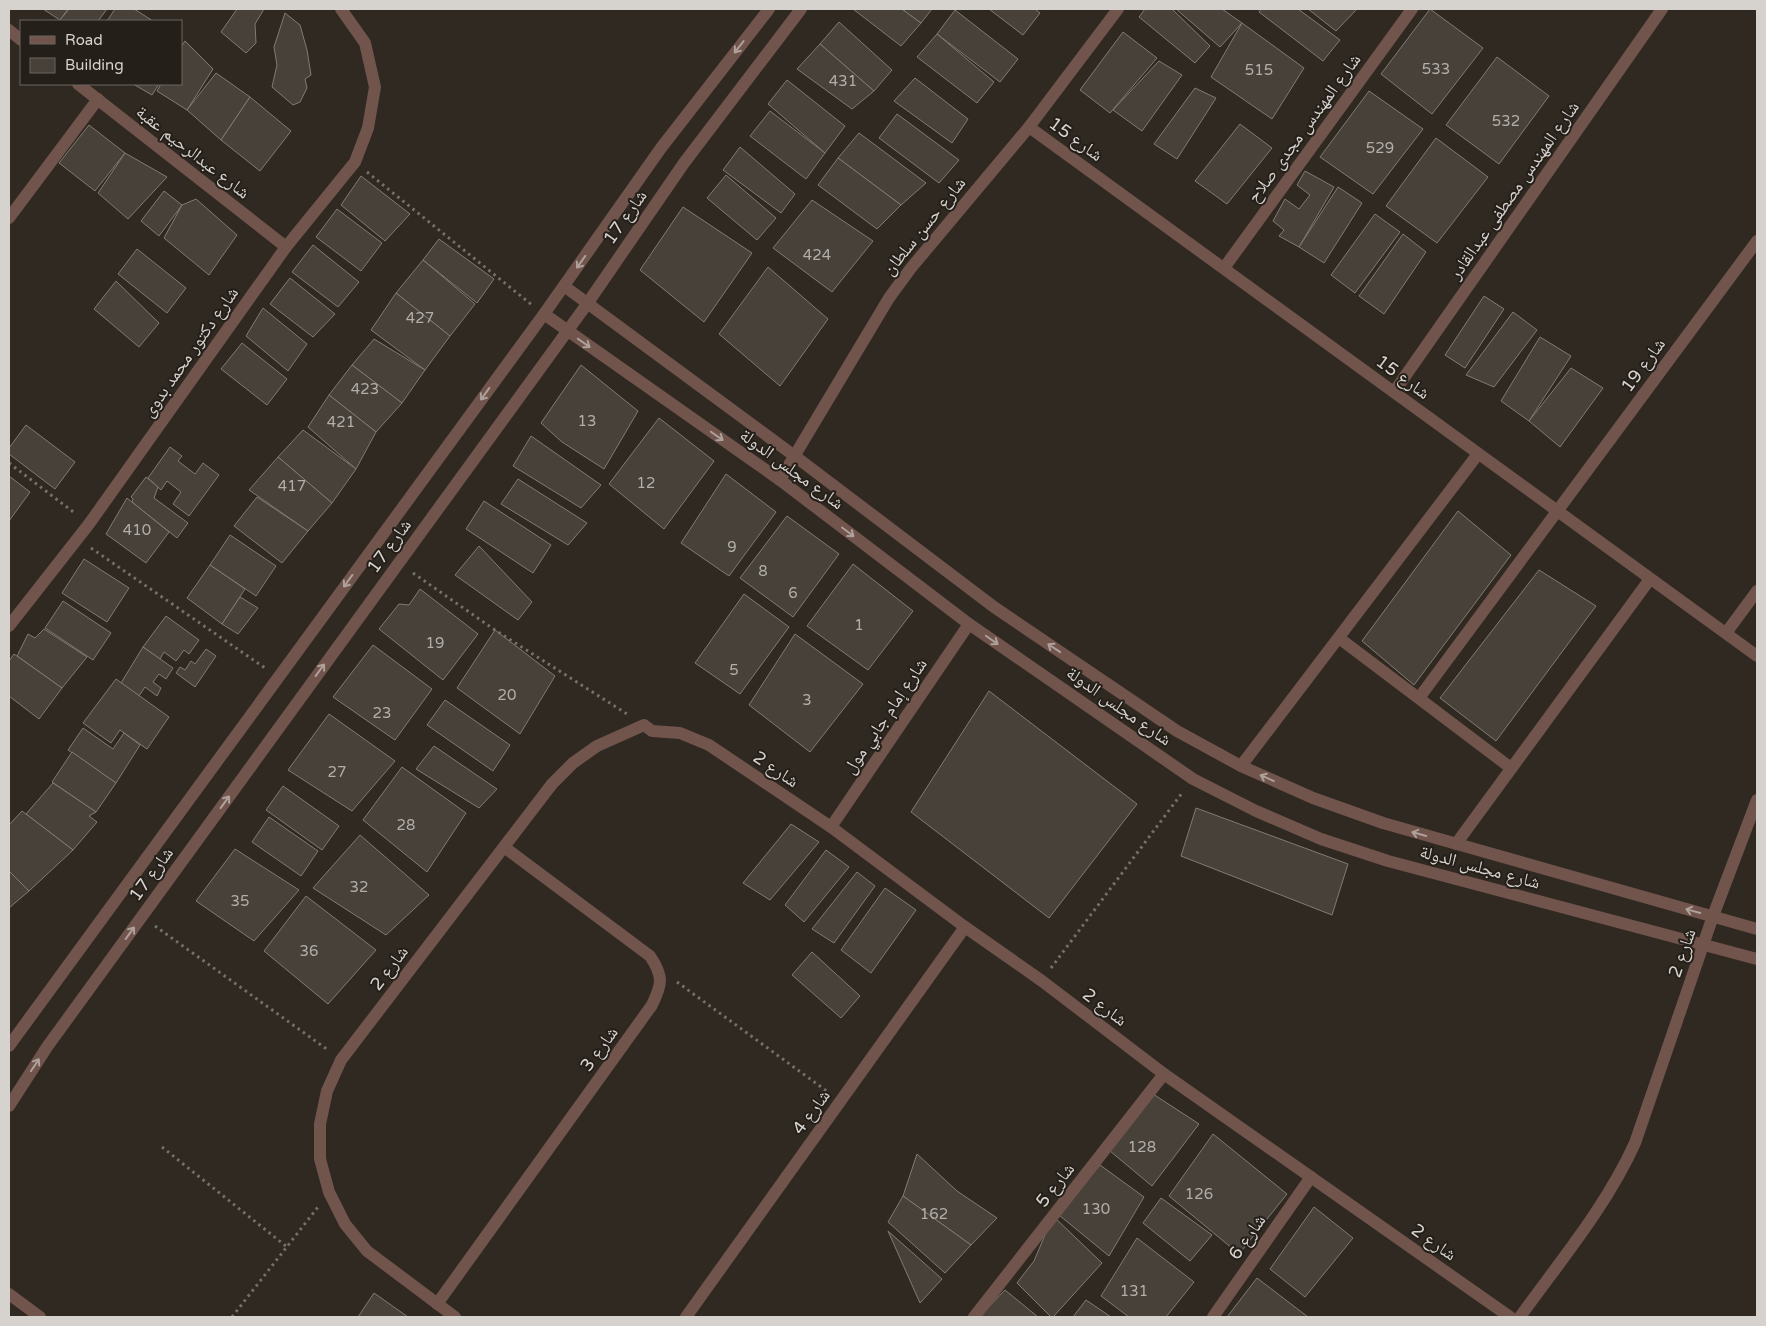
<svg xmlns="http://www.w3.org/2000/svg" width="1766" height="1326" font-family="'Varela Round','Noto Naskh Arabic',sans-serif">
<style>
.building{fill:#47413a;stroke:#827b73}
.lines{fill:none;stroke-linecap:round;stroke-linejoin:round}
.path{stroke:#75706a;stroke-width:3;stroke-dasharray:2.5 4;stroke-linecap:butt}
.minor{stroke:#71544c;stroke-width:12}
.oneway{stroke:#aea09a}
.labels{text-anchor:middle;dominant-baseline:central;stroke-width:4;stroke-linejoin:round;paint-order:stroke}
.number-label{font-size:15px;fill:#b2aea9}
.street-label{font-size:18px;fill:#d6d2ce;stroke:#251f19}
</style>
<rect width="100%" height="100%" fill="#2f2922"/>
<g class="building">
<path d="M43,9h25l-8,11z"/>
<path d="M69,9h38l-9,12h-37l-1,-1z"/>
<path d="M115,9h19l19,12h-46z"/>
<path d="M237,9h27l-9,15 1,19 -10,10 -25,-21z"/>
<path d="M853,9h49l19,14 -20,23z"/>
<path d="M902,9h30l-11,14z"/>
<path d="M989,9h46l5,4 -17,22z"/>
<path d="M1145,9h27l38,37 -15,17 -56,-46z"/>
<path d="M1176,9h46l20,14 -22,24z"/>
<path d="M1261,9h37l42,31 -17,21 -64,-49z"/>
<path d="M1308,9h49l-21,22z"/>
<path d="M1430,9l53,39 -51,66 -51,-40z"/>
<path d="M955,10l63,49 -18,23 -63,-48z"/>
<path d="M285,13l15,12 7,25 4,25 -6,4 2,9 -7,14 -7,3 -21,-18 5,-22 -3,-18z"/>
<path d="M839,22l53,48 -18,21 -54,-47z"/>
<path d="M1242,23l62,45 -32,51 -61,-42z"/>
<path d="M1123,32l34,26 -47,55 -30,-23z"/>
<path d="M937,34l57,48 -17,21 -60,-46z"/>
<path d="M185,41l28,28 -26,41 -30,-19 4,-7h20v-37z"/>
<path d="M820,44l54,47 -22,18 -55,-40z"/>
<path d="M1497,57l52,39 -50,68 -53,-39z"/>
<path d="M1159,61l23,14 -40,56 -29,-21z"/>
<path d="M216,73l34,24 -29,43 -34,-30z"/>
<path d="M915,78l53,41 -16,24 -58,-42z"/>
<path d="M787,80l58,46 -20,27 -57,-49z"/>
<path d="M133,84h26l-7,11z"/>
<path d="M1195,88l21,10 -39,61 -23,-15z"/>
<path d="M1369,91l54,38 -50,65 -53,-37z"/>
<path d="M250,97l41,34 -31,40 -39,-31z"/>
<path d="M770,111l55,42 -19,26 -56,-43z"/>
<path d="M897,114l62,46 -20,23 -60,-45z"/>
<path d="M1240,124l32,24 -45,56 -32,-23z"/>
<path d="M89,125l36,28 -30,38 -36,-28z"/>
<path d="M859,133l67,50 -25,22 -63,-47z"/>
<path d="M1436,138l52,39 -51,66 -51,-37z"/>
<path d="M740,147l55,47 -14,19 -58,-43z"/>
<path d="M125,153l42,24 -39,42 -30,-26z"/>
<path d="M838,158l63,47 -24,24 -59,-44z"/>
<path d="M1305,171l29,16 -35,60 -20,-11 5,-6 -11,-9 12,-22 14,10 11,-14 -13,-10z"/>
<path d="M726,175l50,43 -19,22 -50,-42z"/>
<path d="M361,176l49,38 -25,27 -44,-36z"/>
<path d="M1338,187l24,16 -38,60 -25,-16z"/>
<path d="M164,191l18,14 -23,31 -18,-15z"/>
<path d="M196,199l41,36 -28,40 -45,-37 18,-33z"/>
<path d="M812,200l61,41 -41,51 -59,-44z"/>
<path d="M683,207l69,46 -48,69 -64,-52z"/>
<path d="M337,209l45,34 -21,28 -45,-34z"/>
<path d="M1375,214l25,18 -45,61 -24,-18z"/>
<path d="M1403,234l23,18 -42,62 -25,-18z"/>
<path d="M439,239l55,40 -17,24 -54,-43z"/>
<path d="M313,245l46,37 -21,25 -46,-35z"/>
<path d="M137,249l49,39 -19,25 -49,-39z"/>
<path d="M423,260l52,44 -25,32 -54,-43z"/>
<path d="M768,267l60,52 -48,67 -61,-52z"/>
<path d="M290,278l45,36 -22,23 -43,-33z"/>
<path d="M116,281l43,42 -20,24 -45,-38z"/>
<path d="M396,293l54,43 -25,34 -54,-40z"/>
<path d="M1484,296l20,13 -39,59 -20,-13z"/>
<path d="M263,308l44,36 -19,27 -42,-35z"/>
<path d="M1513,312l24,18 -43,57 -28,-12z"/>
<path d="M1540,337l31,19 -42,65 -28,-20z"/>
<path d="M374,339l51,31 -23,33 -50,-38z"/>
<path d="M242,343l45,36 -20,26 -46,-36z"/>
<path d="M352,365l50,38 -26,29 -47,-37z"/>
<path d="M581,365l57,46 -34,58 -42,-27 -21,-19z"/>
<path d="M1571,368l32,20 -43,59 -31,-26z"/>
<path d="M329,395l47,37 -20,37 -48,-42z"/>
<path d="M659,418l55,43 -50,68 -55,-45z"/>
<path d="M26,425l49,37 -20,27 -46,-35v-6z"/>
<path d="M303,430l53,39 -24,34 -54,-46z"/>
<path d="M531,436l70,49 -20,23 -68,-42z"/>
<path d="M170,447l12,9 -4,5 17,13 8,-11 16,12 -30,41 -16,-12 8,-12 -14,-11 -6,9 -13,-12z"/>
<path d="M278,457l54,46 -24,28 -59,-41z"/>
<path d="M726,474l50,38 -47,64 -48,-33z"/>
<path d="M9,476l21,16 -21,29z"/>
<path d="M146,477l12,10 -4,11 34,25 -11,15 -45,-36 1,-3 -2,-2z"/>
<path d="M518,479l69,44 -19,22 -67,-41z"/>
<path d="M257,497l51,34 -26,32 -48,-37z"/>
<path d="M127,498l42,34 -23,31 -40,-29z"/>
<path d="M484,501l67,44 -18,28 -67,-44z"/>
<path d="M1458,511l53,44 -97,130 -52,-44z"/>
<path d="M787,516l52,38 -46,63 -53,-39z"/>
<path d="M230,535l46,31 -20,30 -46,-31z"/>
<path d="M479,546l53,56 -14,18 -63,-45z"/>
<path d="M84,559l45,29 -22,34 -45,-29z"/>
<path d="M853,564l60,47 -45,59 -61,-44z"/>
<path d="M210,565l35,24 -23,35 -35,-26z"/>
<path d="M1539,570l57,36 -100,135 -56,-43z"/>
<path d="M420,589l58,45 -35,46 -64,-51 20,-25 10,1z"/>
<path d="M744,594l45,33 -49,67 -45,-31z"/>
<path d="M240,597l18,11 -20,26 -16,-10z"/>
<path d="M63,601l48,32 -18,27 -48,-32z"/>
<path d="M166,616l33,24 -10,14 -5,-4 -8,11 -12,-9 -4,7 -17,-12z"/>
<path d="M44,629l43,28 -25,31 -45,-32 11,-22 7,4z"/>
<path d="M495,630l60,46 -35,58 -63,-46z"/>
<path d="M795,634l68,50 -53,68 -61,-47z"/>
<path d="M373,645l59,44 -37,51 -62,-43z"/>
<path d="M143,647l30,21 -7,11 -7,-5 -6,8 8,6 -4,8 -12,-9 -6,9 -18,-13z"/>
<path d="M206,649l10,7 -21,31 -19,-14 4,-6 5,3 6,-9 4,3z"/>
<path d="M14,654l48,34 -23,31 -30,-23v-35z"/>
<path d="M116,679l53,38 -22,32 -27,-19 -9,13 -28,-20z"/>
<path d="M989,691l148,113 -88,114 -138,-106z"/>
<path d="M445,700l65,45 -17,26 -66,-46z"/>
<path d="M329,714l66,47 -43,50 -64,-41z"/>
<path d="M83,728l30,21 11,-16 16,12 -24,38 -48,-33z"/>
<path d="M434,746l63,43 -18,19 -63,-39z"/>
<path d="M72,752l44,31 -20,29 -44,-30z"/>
<path d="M402,767l64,46 -39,59 -64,-52z"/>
<path d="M53,783l43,29 -7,4 8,6 -24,28 -47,-36z"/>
<path d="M283,786l56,40 -17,24 -56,-40z"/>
<path d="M1196,808l152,56 -16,51 -151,-59z"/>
<path d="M22,811l51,39 -44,41 -20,-20v-46z"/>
<path d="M269,817l49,34 -17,25 -49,-34z"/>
<path d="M791,824l28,18 -49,58 -27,-17z"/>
<path d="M360,835l69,60 -43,40 -73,-47z"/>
<path d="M235,849l64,41 -45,51 -58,-40z"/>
<path d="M826,850l23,17 -45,55 -19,-17z"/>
<path d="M9,871l20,20 -20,17z"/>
<path d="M857,872l18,14 -41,57 -22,-14z"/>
<path d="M885,888l31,22 -45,63 -30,-23z"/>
<path d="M306,896l70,54 -48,54 -64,-53z"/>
<path d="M812,952l48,44 -19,22 -49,-43z"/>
<path d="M1153,1094l46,30 -47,62 -42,-35z"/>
<path d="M1213,1134l74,60 -48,60 -70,-58z"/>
<path d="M917,1154l40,37 40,27 -26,27 -68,-49z"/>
<path d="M1100,1165l44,32 -35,59 -50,-41z"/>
<path d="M903,1196l68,49 -26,28 -57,-51z"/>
<path d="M1161,1198l51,37 -22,26 -47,-38z"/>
<path d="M1314,1207l39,31 -48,59 -35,-28z"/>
<path d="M1053,1216l49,47 -49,54h-2l-34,-34 17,-22z"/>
<path d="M888,1231l54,48 -22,24z"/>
<path d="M1137,1238l57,44 -28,35h-37l-28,-21z"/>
<path d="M1257,1278l51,39h-81z"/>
<path d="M1005,1290l33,27h-59z"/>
<path d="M374,1293l34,24h-50z"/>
<path d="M1086,1300l25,17h-38z"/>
</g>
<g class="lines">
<g class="path">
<path d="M367,172l165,133"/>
<path d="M9,463l67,51"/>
<path d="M91,548l174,120"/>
<path d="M413,573l82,57 132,84"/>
<path d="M155,926l173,124"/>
<path d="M1051,968l131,-175"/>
<path d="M677,982l151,110"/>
<path d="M162,1147l125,100"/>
<path d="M232,1317l86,-110"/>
</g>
<g class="minor">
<path d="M9,30l12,10"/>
<path d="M78,84l208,163"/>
<path d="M1029,127l728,529"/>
<path d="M9,218l89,-119"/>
<path d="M1224,268l188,-259"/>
<path d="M564,286l232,171 198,150 183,124 64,35 72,32 70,25 374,106"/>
<path d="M544,314l236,166 189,144 224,155 63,32 65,28 67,22 369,98"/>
<path d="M1394,392l268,-383"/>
<path d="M780,480l109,-182 22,-30 118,-141 89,-118"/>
<path d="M9,626l80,-102 197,-277 69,-85 13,-34 7,-41 -10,-44 -24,-34"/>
<path d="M1726,633l31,-42"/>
<path d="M1339,638l172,130"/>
<path d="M1419,698l338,-457"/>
<path d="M1241,766l237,-312"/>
<path d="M831,827l138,-203"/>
<path d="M1456,844l194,-265"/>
<path d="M9,1046l535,-732 117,-166 108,-139"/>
<path d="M9,1106l38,-59 540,-743 97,-141 117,-154"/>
<path d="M9,1294l31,23"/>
<path d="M437,1304l215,-299c10,-21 12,-28 -2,-49l-146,-109"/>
<path d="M455,1317l-88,-66 -22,-27 -16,-32 -9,-33v-35l7,-33 14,-31 211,-276 21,-21 24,-17 47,-21 8,6 28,2 29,12 122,82 134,100 77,54 122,93 346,243"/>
<path d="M686,1317l279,-390"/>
<path d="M974,1317l190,-243"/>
<path d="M1213,1317l98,-140"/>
<path d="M1520,1317c40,-56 86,-110 115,-174l78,-227 44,-116"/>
</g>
</g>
<defs><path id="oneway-shaft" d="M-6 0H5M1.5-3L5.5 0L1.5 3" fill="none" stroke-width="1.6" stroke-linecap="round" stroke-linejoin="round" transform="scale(1.25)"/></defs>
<g class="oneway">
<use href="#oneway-shaft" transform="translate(739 47) rotate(128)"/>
<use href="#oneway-shaft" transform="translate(581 262) rotate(125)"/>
<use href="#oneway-shaft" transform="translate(584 343) rotate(35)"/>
<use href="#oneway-shaft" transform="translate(485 394) rotate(126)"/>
<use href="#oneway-shaft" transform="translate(717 436) rotate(35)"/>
<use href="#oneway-shaft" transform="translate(848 532) rotate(37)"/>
<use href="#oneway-shaft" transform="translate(348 581) rotate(126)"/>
<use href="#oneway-shaft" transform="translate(992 640) rotate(35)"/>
<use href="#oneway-shaft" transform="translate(1054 648) rotate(-146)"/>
<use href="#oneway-shaft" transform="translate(320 670) rotate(-54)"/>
<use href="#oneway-shaft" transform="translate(1267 778) rotate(-156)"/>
<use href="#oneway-shaft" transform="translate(225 802) rotate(-54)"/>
<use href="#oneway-shaft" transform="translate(1419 834) rotate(-164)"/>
<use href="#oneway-shaft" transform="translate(1693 911) rotate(-165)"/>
<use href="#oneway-shaft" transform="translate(130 933) rotate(-54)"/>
<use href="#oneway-shaft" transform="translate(35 1065) rotate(-56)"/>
</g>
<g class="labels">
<g class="number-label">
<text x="1436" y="69">533</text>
<text x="1259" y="70">515</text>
<text x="843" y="81">431</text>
<text x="1506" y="121">532</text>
<text x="1380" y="148">529</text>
<text x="817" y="255">424</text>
<text x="420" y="318">427</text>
<text x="365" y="389">423</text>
<text x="587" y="421">13</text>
<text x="341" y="422">421</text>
<text x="646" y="483">12</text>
<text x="292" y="486">417</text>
<text x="137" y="530">410</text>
<text x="732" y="547">9</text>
<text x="763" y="571">8</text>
<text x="793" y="593">6</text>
<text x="859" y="625">1</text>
<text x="435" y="643">19</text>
<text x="734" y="670">5</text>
<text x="507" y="695">20</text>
<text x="807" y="700">3</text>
<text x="382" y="713">23</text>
<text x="337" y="772">27</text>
<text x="406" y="825">28</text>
<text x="359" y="887">32</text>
<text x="240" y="901">35</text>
<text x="309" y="951">36</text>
<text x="1142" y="1147">128</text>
<text x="1199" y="1194">126</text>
<text x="1096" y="1209">130</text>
<text x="934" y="1214">162</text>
<text x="1134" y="1291">131</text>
</g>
<g class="street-label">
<text transform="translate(1304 128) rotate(-54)">شارع المهندس مجدى صلاح</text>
<text transform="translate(1076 139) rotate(36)">شارع 15</text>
<text transform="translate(193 152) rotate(38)">شارع عبدالرحيم عقبة</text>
<text transform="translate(1514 190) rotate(-55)">شارع المهندس مصطفى عبدالقادر</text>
<text transform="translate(625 217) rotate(-55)">شارع 17</text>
<text transform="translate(924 226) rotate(-51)">شارع حسن سلطان</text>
<text transform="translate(190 352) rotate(-55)">شارع دكتور محمد بدوى</text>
<text transform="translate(1643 365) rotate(-54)">شارع 19</text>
<text transform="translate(1403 377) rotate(36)">شارع 15</text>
<text transform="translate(792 469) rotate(36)">شارع مجلس الدولة</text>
<text transform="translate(389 546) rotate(-54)">شارع 17</text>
<text transform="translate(1119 706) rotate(35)">شارع مجلس الدولة</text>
<text transform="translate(885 716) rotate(-56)">شارع إمام جابي مول</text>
<text transform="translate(776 769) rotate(34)">شارع 2</text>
<text transform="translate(1480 867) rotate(15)">شارع مجلس الدولة</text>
<text transform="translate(151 874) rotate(-54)">شارع 17</text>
<text transform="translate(1682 953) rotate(-71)">شارع 2</text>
<text transform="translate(389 968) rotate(-53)">شارع 2</text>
<text transform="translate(1105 1007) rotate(37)">شارع 2</text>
<text transform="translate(599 1049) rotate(-54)">شارع 3</text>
<text transform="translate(811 1112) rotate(-54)">شارع 4</text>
<text transform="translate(1055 1185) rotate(-52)">شارع 5</text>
<text transform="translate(1247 1237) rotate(-55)">شارع 6</text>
<text transform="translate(1434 1242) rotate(35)">شارع 2</text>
</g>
</g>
<rect width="1766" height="1326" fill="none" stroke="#d6d2ce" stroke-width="20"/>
<rect x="20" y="20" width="162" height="65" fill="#251f19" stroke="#6c6761"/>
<rect x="30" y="36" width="25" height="8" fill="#71544c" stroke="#6c6761"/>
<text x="65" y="45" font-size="15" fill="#d6d2ce">Road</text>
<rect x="30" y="58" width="25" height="15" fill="#47413a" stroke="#6c6761"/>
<text x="65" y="70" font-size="15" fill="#d6d2ce">Building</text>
</svg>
